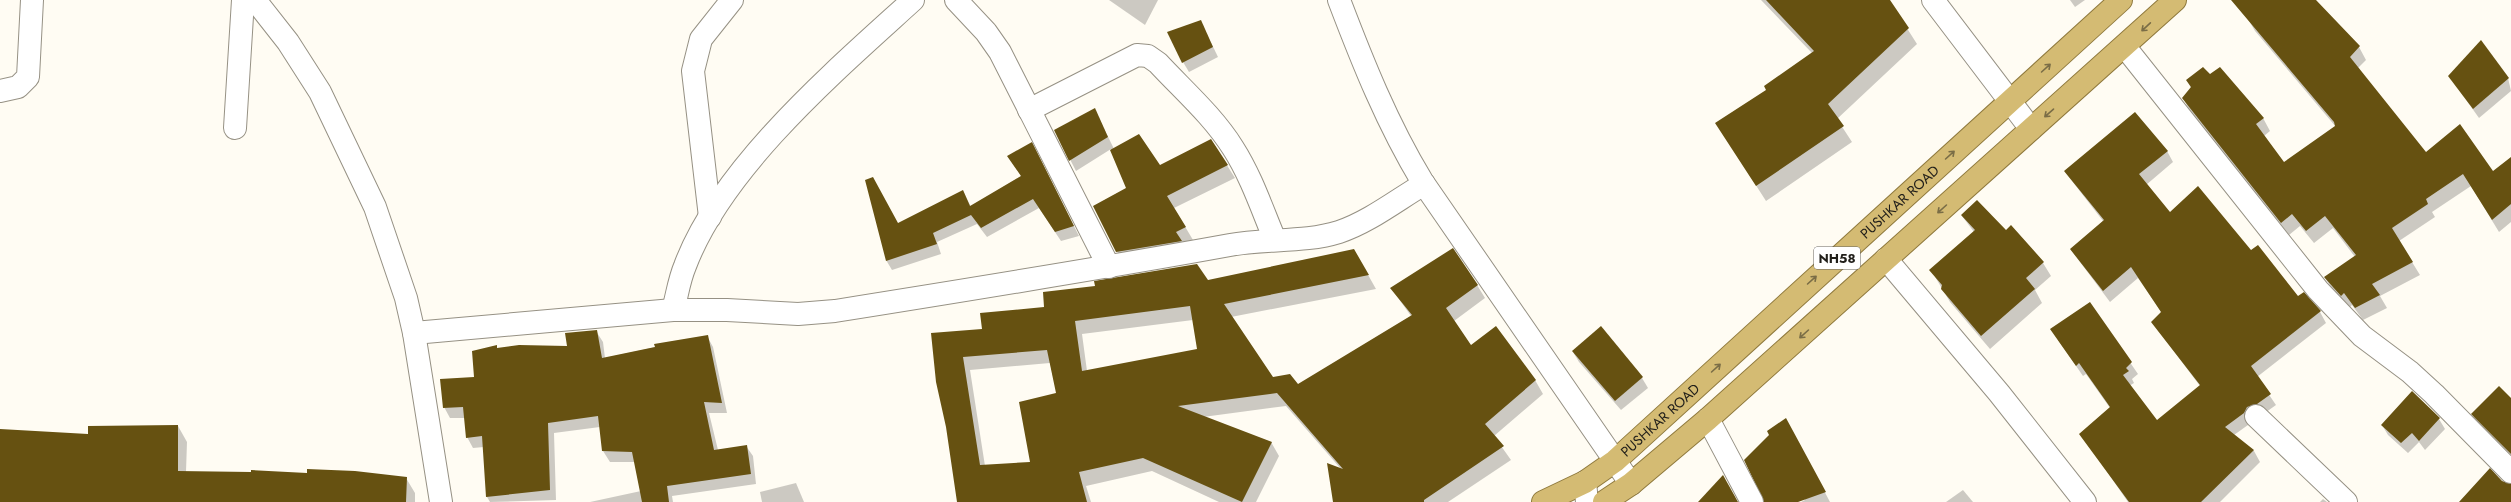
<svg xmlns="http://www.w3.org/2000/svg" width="2511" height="502" font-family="Jost,sans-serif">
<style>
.shadow{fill:#0003;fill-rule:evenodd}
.building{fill:#665111;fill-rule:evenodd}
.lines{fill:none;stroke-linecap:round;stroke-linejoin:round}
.minor-casing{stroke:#969184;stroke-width:24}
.trunk-casing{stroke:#8f793d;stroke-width:24}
.minor{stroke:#fff;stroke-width:22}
.trunk{stroke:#d4bb73;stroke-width:22}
.oneway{stroke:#7a6d46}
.labels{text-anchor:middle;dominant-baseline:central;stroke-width:4;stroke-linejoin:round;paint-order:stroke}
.shield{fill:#fff;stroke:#64625f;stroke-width:1}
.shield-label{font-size:13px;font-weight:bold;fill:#211f1a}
.street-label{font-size:14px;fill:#211f1a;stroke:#fff}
</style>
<rect width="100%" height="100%" fill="#fffcf3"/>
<g class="shadow">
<path d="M1109,0h49l-13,25z"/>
<path d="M1761,0h128l28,44 -80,75 15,23 -86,59 -50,-78 51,-33 45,-37z"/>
<path d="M2070,0h15l-10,7z"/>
<path d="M2267,0h47l45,47 7,13 -8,8 68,86 67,19 18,-15v64l-12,10 -28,-46 -39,26 3,5 -36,24 21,34 -40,21 7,12 -24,12 -11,-15 -3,3 -16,-18 -8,-12 30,-21 -22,-29 -19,15 -14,-17 -11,9 -99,-124 -7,-13 8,-10 -4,-8 23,-4 53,42 7,13 -6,5 20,27 52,-36 -81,-96 -7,-12z"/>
<path d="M1201,22l17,35 -29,15 -6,-10z"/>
<path d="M2449,76l59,2 3,13 -32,27z"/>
<path d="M1095,110l19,39 46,17 51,-26 24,38 -61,30 19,32 -69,25 -30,-59 33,-18 -16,-39 -35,22 -21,-41z"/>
<path d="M2167,151l6,11 -27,23 24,29 81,38 47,45 5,-4 17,19 6,11 -69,54 19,28 -42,30 20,16 6,11 -40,40h-92l-47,-68 29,-26 -24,-34 -3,2 -25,-36 31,-37 49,71 -6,5 2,4 -5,3 28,36 43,-36 -48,-64 10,-9 -24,-35 -28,24 -39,-52 32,-29 -38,-49z"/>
<path d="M1037,153l42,83 -18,5 -22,-33 -52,29 -10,-13 -40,18 4,12 -49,16 -6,-10 12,-35 65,-34 8,16 50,-31 -13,-20z"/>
<path d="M1962,216l81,47 8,13 -16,14 7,13 -52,46 -40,-47 -19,-32 43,-38z"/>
<path d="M1354,250l22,39 -145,28 42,61 25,7 113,-69 -20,-28 86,-3 8,13 -31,23 17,25 64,34 8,14 -49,42 17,24 -63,42h-114l7,-33 -55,-63 -83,11 68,25 8,14 -23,46h-37l-67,-31 -66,15 5,16h-133l-11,-75 -10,-45 46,-52 62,-22 162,-27zM1193,320l5,30 -111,21 -5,-37zM1050,363l7,31 -26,69 -46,3 -15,-96z"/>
<path d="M596,331l7,11 2,16 102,-22 6,11 14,66h-18l9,37 28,-4 7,10 3,28 -84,12 1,6h-83l51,-11 -6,-29h-25l-7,-11 -3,-24 -46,6 2,67 -66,2 -3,-5 -3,-50 -11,1 -6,-11 -2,-19h-15l-6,-11 31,-29 22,-29 71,-2z"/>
<path d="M1573,352l69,26 6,10 -27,22 -42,-48z"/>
<path d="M2511,399v60l-30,-31 -9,-14z"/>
<path d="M2439,419l6,10 -20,21 -6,-8 -11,11 -20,-18 -6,-10z"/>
<path d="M178,426l9,16 -1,30 220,6 9,15v9h-415v-72l89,6z"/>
<path d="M1795,436l35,66h-29l4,-2 -1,-2 -7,4h-33v-6z"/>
<path d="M796,483l8,19h-42l-2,-10z"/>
<path d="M1963,490l10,12h-27z"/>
<path d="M2323,499l4,3h-7z"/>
</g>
<g class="building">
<path d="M1766,0h124l19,28 -81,76 16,22 -88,60 -41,-63 51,-33 -2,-4 50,-35z"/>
<path d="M2231,0h85l44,46 -10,11 76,95 34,-28 33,47 18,-14v47l-19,16 -29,-46 -37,25 2,5 -36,24 21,34 -41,22 8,11 -25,13 -11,-15 -3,3 -17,-19 32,-22 -31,-39 -19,15 -14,-17 -11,9 -99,-125 9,-11 -5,-7 17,-13 7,7 10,-7 44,51 -8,6 28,38 51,-36 -1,-4z"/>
<path d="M1201,20l12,27 -31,16 -15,-31z"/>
<path d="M2481,40l28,38 -36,31 -25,-33z"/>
<path d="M1095,108l13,29 -39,24 -15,-31z"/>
<path d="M2135,112l33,39 -29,23 31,38 28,-26 53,64 7,-5 40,51 6,-4 17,19 -70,55 20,28 -14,10 -10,3 -3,6 -19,14 29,23 -53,52h-72l-50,-68 31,-27 -31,-44 -3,3 -26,-37 40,-27 42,60 -6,6 3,3 -6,4 34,45 43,-35 -49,-63 10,-10 -30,-45 -28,24 -33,-42 34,-29 -40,-49z"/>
<path d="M1139,134l21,31 51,-26 17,26 -61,31 19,31 -10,5 6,9 -66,11 -23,-46 33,-18 -16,-38z"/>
<path d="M1032,142l42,84 -19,6 -22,-33 -52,29 -10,-13 -38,18 4,11 -51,17 -21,-81 8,-3 25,46 65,-33 7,16 51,-30 -14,-20z"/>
<path d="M1977,200l29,30 5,-5 33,37 -18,16 9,11 -54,47 -40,-47 1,-4 -13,-15 46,-40 -14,-15z"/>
<path d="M1453,248l25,37 -32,23 25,37 25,-19 40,54 -51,44 19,22 -80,54v2h-91l-6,-39 16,6 -66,-76 -99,13 94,36 -30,60 -99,-44 -64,14 8,30h-130l-11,-75 -10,-45 -5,-49 51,-4 -2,-16 64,-6 -1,-15 52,-6 -1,-5 103,-17 11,16 146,-31 15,26 -145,29 49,73 17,-3 8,10 114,-69 -22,-27zM1190,306l7,43 -115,22 -7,-50zM1047,350l9,43 -37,9 11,60 -50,3 -17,-108z"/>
<path d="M1601,326l42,51 -28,24 -43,-50z"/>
<path d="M597,330l5,28 53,-11 -1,-3 54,-9 14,68 -18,-1 10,48 33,-5 4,29 -84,12 2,16h-27l-10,-50 -30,-1 -4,-35 -50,7 2,67 -64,7 -4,-61 -16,2 -3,-31 -20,1 -3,-29 34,-2 -2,-26 25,-6v3l22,-3 48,1 -2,-13z"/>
<path d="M2499,386l12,12v56l-40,-40z"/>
<path d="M2412,391l28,27 -21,23 -7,-8 -11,10 -20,-18z"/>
<path d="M1786,418l40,74 -28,10h-34l-20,-42 25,-25 -2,-4z"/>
<path d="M178,425v46l73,1v-2l56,3v-4l48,2 52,6 -1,25h-406v-73l88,5v-8z"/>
<path d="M2490,468l12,13 9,3v18h-52z"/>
<path d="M1723,475l15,27h-40z"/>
</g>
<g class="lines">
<g class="minor-casing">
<g id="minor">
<path d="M255,0l33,42 32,50 55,115 31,91 8,35 27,169"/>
<path d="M956,0l30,32 14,20 109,215"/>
<path d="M1339,0c24,63 48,123 83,181l209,303"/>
<path d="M1933,0l98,129"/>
<path d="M2125,47l193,243 44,46 48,36 24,22 77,78"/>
<path d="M0,91l18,-4 10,-10 4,-77"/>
<path d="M1029,110l108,-55 11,1 10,7c25,27 55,53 75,85 18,28 29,61 42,92"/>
<path d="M235,128l8,-128"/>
<path d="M710,217l-17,-146 8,-32 31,-39"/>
<path d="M1886,259l113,134 86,109"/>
<path d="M673,310c4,-14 6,-30 12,-44 37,-99 150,-195 228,-266"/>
<path d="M414,333l259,-23h54l71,4 37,-3c132,-21 263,-42 395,-66 35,-7 74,-2 109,-13 30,-10 58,-32 85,-48"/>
<path d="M2256,416l90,86"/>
<path d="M1708,419l44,83"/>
<path d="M1585,482l2,20"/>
</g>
</g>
<g class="trunk-casing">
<g id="trunk">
<path id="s1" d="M1543,502l42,-20 30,-21 506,-461"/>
<path d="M1604,502l27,-18 77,-65 467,-419"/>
</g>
</g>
<use href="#minor" class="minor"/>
<use href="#trunk" class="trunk"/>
</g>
<defs><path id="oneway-shaft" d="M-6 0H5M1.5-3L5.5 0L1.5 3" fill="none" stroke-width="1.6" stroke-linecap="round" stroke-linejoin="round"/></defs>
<g class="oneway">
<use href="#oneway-shaft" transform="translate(2146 27) rotate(137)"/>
<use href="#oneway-shaft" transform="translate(2046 68) rotate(-42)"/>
<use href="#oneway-shaft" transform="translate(2049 113) rotate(139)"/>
<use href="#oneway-shaft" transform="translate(1950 155) rotate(-42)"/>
<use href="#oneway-shaft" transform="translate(1942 209) rotate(138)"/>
<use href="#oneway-shaft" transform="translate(1812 280) rotate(-42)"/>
<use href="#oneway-shaft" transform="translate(1804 334) rotate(138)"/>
<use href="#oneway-shaft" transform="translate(1716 368) rotate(-42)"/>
</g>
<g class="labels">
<rect class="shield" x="1814" y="247" width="46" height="22" rx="3"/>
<g class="shield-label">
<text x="1837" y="258">NH58</text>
</g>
<g class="street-label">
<text stroke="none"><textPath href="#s1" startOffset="468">PUSHKAR ROAD</textPath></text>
<text stroke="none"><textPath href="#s1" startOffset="144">PUSHKAR ROAD</textPath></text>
</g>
</g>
</svg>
